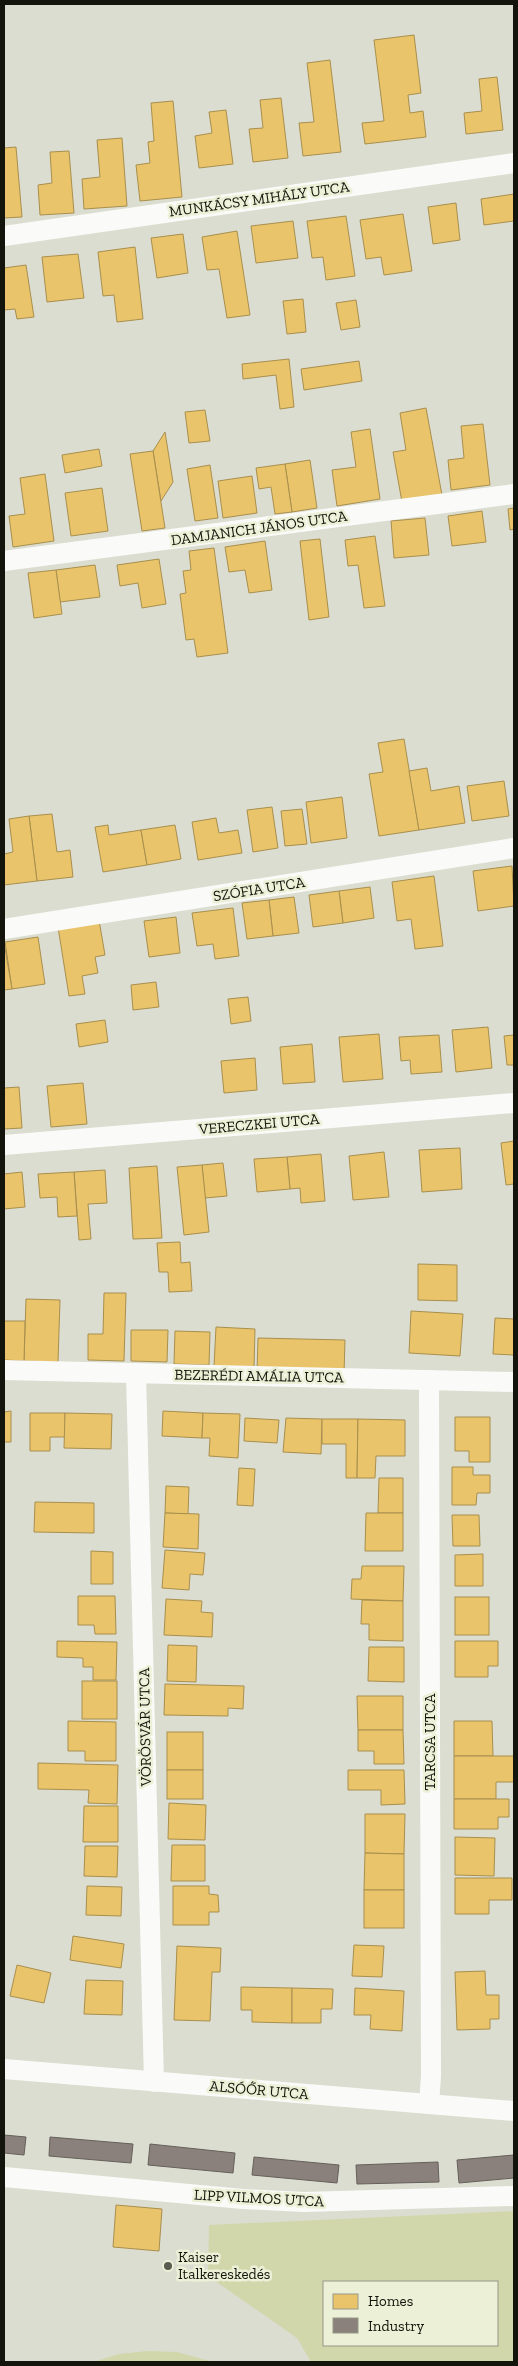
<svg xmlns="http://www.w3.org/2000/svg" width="518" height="2366" font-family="'Zilla Slab',serif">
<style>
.green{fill:#d2d7ab;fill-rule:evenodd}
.homes{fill:#e9c46a;stroke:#a98f4e}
.industry{fill:#8a817c;stroke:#66605a}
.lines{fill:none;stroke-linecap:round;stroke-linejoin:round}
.minor{stroke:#fafaf8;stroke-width:20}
.poi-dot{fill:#595a50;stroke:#ecf0d7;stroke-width:2}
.labels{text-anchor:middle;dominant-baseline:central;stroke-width:5;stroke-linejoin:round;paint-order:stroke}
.street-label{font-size:15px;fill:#13140b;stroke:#ecf0d7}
.poi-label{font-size:15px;fill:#13140b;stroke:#ecf0d7;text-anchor:start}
</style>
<rect width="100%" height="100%" fill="#dbddd0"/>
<g class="green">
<path d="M514,2211v151h-203l-14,-24 -89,-62 1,-51zM324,2282h173v63h-173z"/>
<path d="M148,2351l29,1 36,10h-120l26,-8z"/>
</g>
<g class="homes">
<path d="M414,35l7,58 -13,2 2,18 13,-2 3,26 -61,7 -3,-21 22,-2 -10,-81z"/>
<path d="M330,60l11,92 -38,4 -4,-33 15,-1 -7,-59z"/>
<path d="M497,77l6,53 -37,4 -2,-21 18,-2 -3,-32z"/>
<path d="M281,98l7,60 -35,4 -4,-33 14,-1 -3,-28z"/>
<path d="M173,101l9,96 -42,4 -4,-36 14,-2 -2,-21 6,-1 -3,-38z"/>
<path d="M226,110l7,54 -34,4 -4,-32 17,-3 -3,-21z"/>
<path d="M122,138l5,68 -43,3 -2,-30 18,-2 -3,-37z"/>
<path d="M16,147l6,70 -18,1v-70z"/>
<path d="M69,151l5,62 -34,2 -2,-30 14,-2 -2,-31z"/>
<path d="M514,194v27l-30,4 -3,-26z"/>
<path d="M456,203l4,37 -27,4 -5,-37z"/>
<path d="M403,214l9,57 -28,4 -3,-18 -15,2 -6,-39z"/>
<path d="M346,216l9,60 -29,4 -3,-23 -11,1 -5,-37z"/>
<path d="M293,221l5,37 -42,5 -5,-37z"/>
<path d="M237,231l13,84 -23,3 -8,-49 -12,1 -5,-33z"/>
<path d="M183,234l5,39 -31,5 -6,-40z"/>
<path d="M135,247l8,72 -26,3 -3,-27 -11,1 -5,-44z"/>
<path d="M78,254l6,44 -37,4 -5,-45z"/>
<path d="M26,265l8,52 -17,2 -2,-10 -11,1v-42z"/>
<path d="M303,299l3,33 -19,2 -4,-33z"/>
<path d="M356,300l4,27 -19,3 -5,-27z"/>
<path d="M289,359l5,48 -14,2 -4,-34 -33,4 -1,-15z"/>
<path d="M359,361l3,20 -58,9 -3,-21z"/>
<path d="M426,408l16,87 -40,7 -9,-50 13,-2 -6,-37z"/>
<path d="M205,410l5,31 -21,2 -4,-31z"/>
<path d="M483,424l7,61 -39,5 -3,-30 16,-2 -3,-32z"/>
<path d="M370,429l10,70 -43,7 -5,-36 24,-3 -5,-35z"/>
<path d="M165,432l8,50 -12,19 -8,-50z"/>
<path d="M99,449l3,17 -37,7 -3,-18z"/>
<path d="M153,451l12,77 -23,3 -12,-77z"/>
<path d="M310,460l7,48 -25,4 -7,-48z"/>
<path d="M285,464l7,48 -17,2 -4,-27 -12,2 -3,-21z"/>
<path d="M210,465l8,53 -23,3 -8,-52z"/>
<path d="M45,474l9,67 -41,6 -4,-31 16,-2 -5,-36z"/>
<path d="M252,476l5,37 -34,5 -5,-37z"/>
<path d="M102,488l6,43 -37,5 -6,-43z"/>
<path d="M514,508v21l-4,1 -2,-21z"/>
<path d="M482,511l4,31 -34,4 -4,-30z"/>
<path d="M425,518l4,37 -35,3 -3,-37z"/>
<path d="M375,536l10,70 -21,2 -6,-43 -10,1 -3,-26z"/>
<path d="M320,539l9,78 -20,3 -9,-79z"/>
<path d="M265,541l7,49 -23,3 -4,-23 -16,2 -4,-25z"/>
<path d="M214,548l14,105 -31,4 -3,-18 -8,1 -6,-46 6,-1 -3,-22 8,-1 -2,-19z"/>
<path d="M159,559l7,45 -24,4 -4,-25 -18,3 -3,-21z"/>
<path d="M95,565l5,32 -40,5 -4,-32z"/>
<path d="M56,570l6,44 -28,4 -6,-45z"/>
<path d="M404,739l15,91 -40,6 -10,-62 14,-2 -5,-29z"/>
<path d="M427,768l4,23 28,-5 6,37 -46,7 -10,-59z"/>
<path d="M504,781l5,35 -37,5 -5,-35z"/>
<path d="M342,797l5,41 -36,5 -5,-41z"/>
<path d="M272,807l6,41 -25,4 -6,-42z"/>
<path d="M302,809l5,35 -22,2 -4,-35z"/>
<path d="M52,814l5,38 13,-2 3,27 -36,4 -8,-65z"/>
<path d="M29,816l8,65 -33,4v-31l9,-2 -4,-33z"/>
<path d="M216,818l3,15 19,-3 4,23 -44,7 -6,-38z"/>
<path d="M108,825l1,10 32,-5 6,35 -44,7 -8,-45z"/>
<path d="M175,825l6,34 -34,6 -6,-35z"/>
<path d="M512,866l2,40 -36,5 -5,-40z"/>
<path d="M434,876l9,70 -28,3 -4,-30 -14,2 -5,-39z"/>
<path d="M370,887l4,31 -31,5 -4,-32z"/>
<path d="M339,891l4,32 -30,4 -4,-32z"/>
<path d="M294,897l5,36 -26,3 -4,-36z"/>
<path d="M269,900l4,36 -26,3 -5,-36z"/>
<path d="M233,908l6,48 -24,3 -2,-15 -16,2 -5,-33z"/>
<path d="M176,917l4,36 -31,4 -5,-36z"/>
<path d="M99,920l6,35 -10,2 3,16 -16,3 3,18 -16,2 -11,-69z"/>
<path d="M38,937l7,47 -33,5 -7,-47z"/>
<path d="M4,942l8,47 -8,1z"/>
<path d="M156,982l3,25 -26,3 -2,-25z"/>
<path d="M248,997l3,24 -20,3 -3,-25z"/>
<path d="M105,1020l3,22 -29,5 -3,-23z"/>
<path d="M488,1027l4,41 -36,4 -4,-42z"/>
<path d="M379,1034l4,45 -40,3 -4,-45z"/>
<path d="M439,1035l3,37 -31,2 -1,-14 -9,1 -2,-24z"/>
<path d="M514,1035v30h-7l-3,-29z"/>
<path d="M312,1044l3,38 -32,2 -3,-37z"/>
<path d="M255,1058l2,32 -33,3 -3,-32z"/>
<path d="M83,1083l4,41 -36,3 -4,-41z"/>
<path d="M19,1087l3,41 -18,1v-41z"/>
<path d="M514,1141v43l-8,1 -5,-42z"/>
<path d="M460,1148l2,41 -40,3 -3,-42z"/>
<path d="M384,1152l5,45 -36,3 -4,-44z"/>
<path d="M321,1154l4,47 -24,2 -1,-15 -10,1 -3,-32z"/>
<path d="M287,1157l3,32 -33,3 -3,-33z"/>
<path d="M223,1163l4,33 -22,2 -3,-33z"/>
<path d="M202,1165l7,67 -25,3 -7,-68z"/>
<path d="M157,1166l5,72 -29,1 -4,-71z"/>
<path d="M105,1170l2,33 -19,1 3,35 -12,1 -5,-68z"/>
<path d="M22,1172l3,35 -21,2v-35z"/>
<path d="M74,1172l3,44 -19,1 -1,-20 -17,1 -2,-24z"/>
<path d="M180,1242l1,21 9,-1 2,29 -23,1 -1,-20h-9l-2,-29z"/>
<path d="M418,1264l39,1v36l-39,-1z"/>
<path d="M104,1293h22l-2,68 -36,-1v-26h15z"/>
<path d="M26,1299l34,1 -2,62 -34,-1z"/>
<path d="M411,1311l52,3 -3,42 -51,-3z"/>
<path d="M495,1318l19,1v36l-21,-1z"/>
<path d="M4,1321h21l-1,40 -20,-1z"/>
<path d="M216,1327l39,2 -1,39 -40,-2z"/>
<path d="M131,1330h37l-1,32 -36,-1z"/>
<path d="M175,1331l35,1 -1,33 -35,-1z"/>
<path d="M258,1338l87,2 -1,34 -87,-3z"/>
<path d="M11,1411v31h-7v-30z"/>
<path d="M163,1411l40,2 -1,25 -40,-2z"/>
<path d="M30,1413h35v24h-15v14h-20z"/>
<path d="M65,1413l47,1 -1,35 -47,-1z"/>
<path d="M203,1413l37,1 -2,44 -29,-2 1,-18h-8z"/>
<path d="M455,1417h35v45h-21v-11h-14z"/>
<path d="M245,1418l34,2 -2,23 -33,-2z"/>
<path d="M286,1418l36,1 -1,35 -38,-2z"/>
<path d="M322,1419h36l-1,59h-11v-34h-24z"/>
<path d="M358,1419l47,1v36h-29l-1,22h-18z"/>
<path d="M452,1467h21v8h17v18h-13l-1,12h-24z"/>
<path d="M239,1468l16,1 -2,37 -16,-1z"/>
<path d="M379,1478h24v35h-25z"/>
<path d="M166,1486l23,1 -1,27 -23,-1z"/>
<path d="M35,1502l59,1v30l-60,-1z"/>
<path d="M165,1513l34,1 -1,35 -35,-2z"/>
<path d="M366,1513h37v38h-38z"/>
<path d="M452,1515h27l1,31h-27z"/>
<path d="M165,1550l40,3 -2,22 -13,-1 -1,16 -27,-2z"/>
<path d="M91,1551l22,1v32h-22z"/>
<path d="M483,1554v32h-28v-31z"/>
<path d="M362,1566h42l-1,35 -52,-2 1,-20h9z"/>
<path d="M78,1596h37l1,38h-21l-1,-9h-16z"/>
<rect x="455" y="1597" width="34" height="38"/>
<path d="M166,1599l36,2 -1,11 12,1 -1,24 -48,-2z"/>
<path d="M362,1600l41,1v40l-34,-1v-16h-8z"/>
<path d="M57,1641l60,1 -1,38h-23v-13h-10v-9l-26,-1z"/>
<path d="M455,1641h43v25h-10v11h-33z"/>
<path d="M168,1645l29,1 -1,36 -29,-1z"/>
<path d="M369,1647h35v35l-36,-1z"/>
<rect x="82" y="1681" width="35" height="38"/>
<path d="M165,1684l79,2 -1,23 -15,-1v8l-64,-1z"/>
<path d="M357,1696h46v34h-45z"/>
<path d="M68,1721l48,1v39h-31v-10h-17z"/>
<path d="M454,1721h38l1,35h-39z"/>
<path d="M358,1730h45l1,34h-30v-13h-16z"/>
<rect x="167" y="1732" width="36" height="38"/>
<path d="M454,1756h60v26h-18v17h-42z"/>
<path d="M38,1763l80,2 -1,39 -29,-1 1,-13 -51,-1z"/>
<rect x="167" y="1770" width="36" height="29"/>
<path d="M348,1770h56l1,34 -24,1v-15h-33z"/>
<path d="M454,1799h55v18h-11v12h-44z"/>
<path d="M169,1803l37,2 -1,35 -37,-1z"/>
<path d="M84,1806h34v36h-35z"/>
<path d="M365,1814h40l-1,40 -39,-1z"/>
<path d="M455,1837l40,1 -1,38 -39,-1z"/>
<path d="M172,1845h33v36h-34z"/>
<path d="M85,1846h33l-1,31 -33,-1z"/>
<path d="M365,1853l39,1v36h-40z"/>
<path d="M455,1878h57v22h-23v14h-34z"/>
<path d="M87,1886l35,1 -1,29 -35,-1z"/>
<path d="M173,1886h36v8l9,1 1,17h-10v13h-36z"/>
<rect x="364" y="1890" width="40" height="38"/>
<path d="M73,1936l51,8 -3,24 -51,-8z"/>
<path d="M354,1945l30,1 -2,31 -30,-1z"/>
<path d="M177,1946l44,2 -1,24h-8l-2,49 -36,-1z"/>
<path d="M17,1965l34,8 -7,30 -34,-7z"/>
<path d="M485,1971l1,24h13v24h-9v10l-33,1 -2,-58z"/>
<path d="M86,1980l37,1 -1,34 -38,-1z"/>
<path d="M241,1987l51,1v35l-40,-1v-12h-11z"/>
<path d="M292,1988l41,1 -1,20h-11v14h-29z"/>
<path d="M355,1988l49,3 -2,40 -32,-2 1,-14h-17z"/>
<path d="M116,2205l46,4 -3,42 -46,-4z"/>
</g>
<g class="industry">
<path d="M4,2135l22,2 -2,18 -20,-2z"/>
<path d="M50,2137l83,7 -2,19 -82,-7z"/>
<path d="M150,2144l85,9 -2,20 -85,-8z"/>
<path d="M514,2155v23l-55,5 -2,-23z"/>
<path d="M254,2157l85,8 -2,18 -85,-8z"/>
<path d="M438,2162l1,20 -82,2 -1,-19z"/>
</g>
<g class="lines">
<g class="minor">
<path d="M4,236l510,-73"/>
<path d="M4,561l510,-67"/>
<path d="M4,929l510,-81"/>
<path d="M4,1145l510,-42"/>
<path d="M4,1370l510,12"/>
<path d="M136,1373l18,709"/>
<path d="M429,1380l2,696 -2,28"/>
<path d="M4,2069l510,42"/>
<path d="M4,2177l239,22 61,3 210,-6"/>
</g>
</g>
<circle class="poi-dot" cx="168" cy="2266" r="5"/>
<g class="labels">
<g class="street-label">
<text transform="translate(259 199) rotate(-8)">MUNKÁCSY MIHÁLY UTCA</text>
<text transform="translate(259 528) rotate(-8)">DAMJANICH JÁNOS UTCA</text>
<text transform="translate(259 889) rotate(-9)">SZÓFIA UTCA</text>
<text transform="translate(259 1124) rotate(-5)">VERECZKEI UTCA</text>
<text transform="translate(259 1376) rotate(1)">BEZERÉDI AMÁLIA UTCA</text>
<text transform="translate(145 1727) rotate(-91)">VÖRÖSVÁR UTCA</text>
<text transform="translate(430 1742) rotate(-90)">TARCSA UTCA</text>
<text transform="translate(259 2090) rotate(5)">ALSÓŐR UTCA</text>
<text transform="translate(259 2198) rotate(3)">LIPP VILMOS UTCA</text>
</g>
<g class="poi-label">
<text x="178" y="2257">Kaiser<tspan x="178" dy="17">Italkereskedés</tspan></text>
</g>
</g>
<rect width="518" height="2366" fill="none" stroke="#13140b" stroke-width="10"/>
<rect x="323" y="2281" width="175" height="65" fill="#ecf0d7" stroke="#959885"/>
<rect x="333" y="2294" width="25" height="15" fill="#e9c46a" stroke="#959885"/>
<text x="368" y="2306" font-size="15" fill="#13140b">Homes</text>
<rect x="333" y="2318" width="25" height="15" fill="#8a817c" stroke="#959885"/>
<text x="368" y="2331" font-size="15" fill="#13140b">Industry</text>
</svg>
